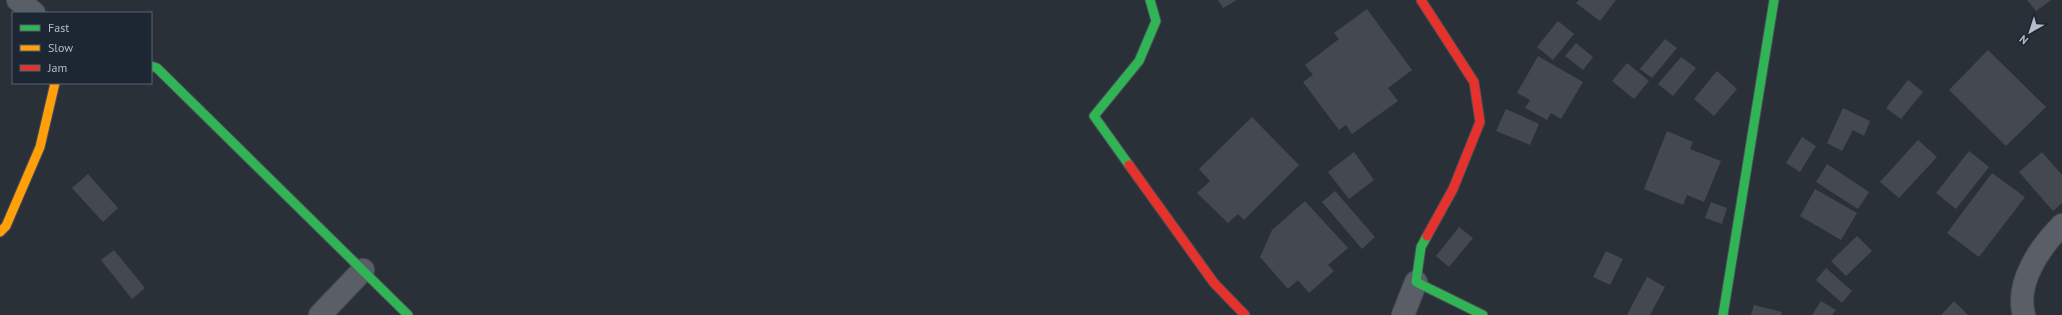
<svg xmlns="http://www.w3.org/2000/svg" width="2062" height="315" font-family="'PT Sans',sans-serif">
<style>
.building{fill:#444950}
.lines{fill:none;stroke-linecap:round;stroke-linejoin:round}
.street-casing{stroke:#484c53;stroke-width:24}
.fast-casing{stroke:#484c53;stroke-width:11}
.slow-casing{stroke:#484c53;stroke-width:11}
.jam-casing{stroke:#484c53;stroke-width:11}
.street{stroke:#5a5e66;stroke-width:22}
.fast{stroke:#30b455;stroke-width:9}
.slow{stroke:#ff9f0a;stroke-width:9}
.jam{stroke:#e5322d;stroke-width:9}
</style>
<rect width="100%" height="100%" fill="#2a3038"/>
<g class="building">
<path d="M1218,0h19l-14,8z"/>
<path d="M1579,0h37l-16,21 -24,-18z"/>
<path d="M2027,0h24l-15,11z"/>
<path d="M1367,9l45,61 -24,18 10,13 -46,33 -6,-9 -7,5 -36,-48 10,-7 -8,-10 34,-26 -5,-6z"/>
<path d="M1558,21l16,13 -21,26 -16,-13z"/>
<path d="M1665,39l12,9 -25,30 -12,-9z"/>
<path d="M1576,43l17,14 -10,13 -18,-14z"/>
<path d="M1988,50l58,57 -40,39 -57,-56z"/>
<path d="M1538,56l45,26 -22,37 -10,-6 -4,7 -22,-12 5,-8 -13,-7z"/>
<path d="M1681,57l15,11 -23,28 -15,-12z"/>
<path d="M1627,63l22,18 -15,18 -22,-18z"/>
<path d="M1717,71l20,18 -23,27 -20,-17z"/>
<path d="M1908,80l15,12 -22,27 -15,-11z"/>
<path d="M1843,108l27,13 -6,15 -11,-6 -11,21 -15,-8z"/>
<path d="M1506,109l33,15 -9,21 -34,-14z"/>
<path d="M1252,117l47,48 -55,55 -6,-6 -10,9 -31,-30 13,-12 -11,-12z"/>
<path d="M1667,131l26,11 -3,7 31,12 -17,41 -17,-7 -4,10 -39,-16z"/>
<path d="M1802,137l14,9 -16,26 -14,-9z"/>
<path d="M1918,140l19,17 -38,41 -19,-16z"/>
<path d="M1969,151l20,16 -33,42 -20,-16z"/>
<path d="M1354,152l20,28 -25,19 -21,-27z"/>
<path d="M2042,152l20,23v28l-9,8 -34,-39z"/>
<path d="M1827,164l42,28 -11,17 -42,-27z"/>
<path d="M1992,173l33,24 -46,60 -32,-24z"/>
<path d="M88,174l30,34 -15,14 -31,-34z"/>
<path d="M1815,189l42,24 -16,27 -41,-24z"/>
<path d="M1335,191l40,46 -13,12 -40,-47z"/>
<path d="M1305,201l43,47 -20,17 6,6 -25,22 -11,-13 -10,9 -28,-32 12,-27z"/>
<path d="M1711,202l16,6 -5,16 -17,-6z"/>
<path d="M1459,227l14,11 -24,29 -13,-11z"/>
<path d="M1857,236l15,15 -26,25 -15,-15z"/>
<path d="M114,250l31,38 -13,11 -31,-39z"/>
<path d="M1606,251l17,8 -13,26 -17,-8z"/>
<path d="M1826,268l26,23 -10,12 -26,-23z"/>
<path d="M1647,277l18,10 -15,28h-23z"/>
<path d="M1821,301l15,9 -4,5h-20z"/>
<path d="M1954,301l14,14h-27z"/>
<path d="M1754,305l28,7 -1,3h-30z"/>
</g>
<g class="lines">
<g class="street-casing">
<g id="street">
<path d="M18,0l16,13"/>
<path d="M320,315l43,-45"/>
<path d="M1403,315l13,-33"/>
<path d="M2024,315c-9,-32 16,-68 38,-90"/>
</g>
</g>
<g class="fast-casing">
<g id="fast">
<path d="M151,66l6,2 251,247"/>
<path d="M1129,165l-35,-49 45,-55 17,-40 -6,-21"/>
<path d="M1427,236l-6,11 -5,35 67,33"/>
<path d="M1723,315l51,-315"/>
</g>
</g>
<g class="slow-casing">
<path id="slow" d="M0,232l6,-6 34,-79 15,-64"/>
</g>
<g class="jam-casing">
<g id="jam">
<path d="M1421,0l53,82 6,40 -27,67 -26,47"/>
<path d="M1129,165l85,118 31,32"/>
</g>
</g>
<use href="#street" class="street"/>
<use href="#fast" class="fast"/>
<use href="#slow" class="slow"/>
<use href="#jam" class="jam"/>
</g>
<rect x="12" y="12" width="140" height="72" fill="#1d2633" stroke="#59626f"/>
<rect x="20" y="25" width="20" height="6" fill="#30b455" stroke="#59626f"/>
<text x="48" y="32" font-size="12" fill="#b4bcc9">Fast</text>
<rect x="20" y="45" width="20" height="6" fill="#ff9f0a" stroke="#59626f"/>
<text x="48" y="52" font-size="12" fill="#b4bcc9">Slow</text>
<rect x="20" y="65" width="20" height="6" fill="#e5322d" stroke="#59626f"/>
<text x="48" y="72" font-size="12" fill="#b4bcc9">Jam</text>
<g transform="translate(2030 32) rotate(219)" stroke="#1d2633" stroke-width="3" paint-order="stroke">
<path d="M0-3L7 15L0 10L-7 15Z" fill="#b4bcc9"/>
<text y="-6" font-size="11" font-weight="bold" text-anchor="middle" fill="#b4bcc9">N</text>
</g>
</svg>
